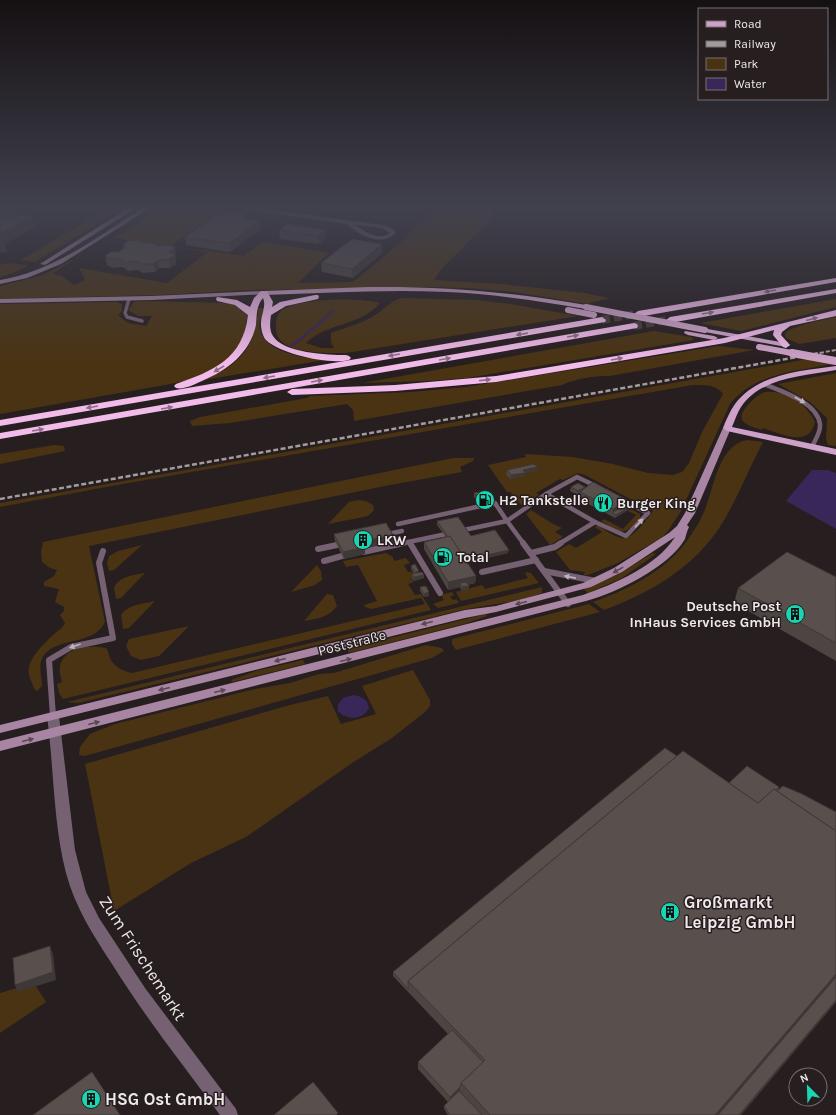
<svg xmlns="http://www.w3.org/2000/svg" width="836" height="1115" font-family="Karla,sans-serif">
<style>
.green{fill:#4a3313}
.water{fill:#382758}
.lines{fill:none;stroke-linecap:round;stroke-linejoin:round}
.stream{stroke:#382758;stroke-width:2.5}
.highway-tunnel{stroke:#453c3e;stroke-width:8;stroke-dasharray:8 4;stroke-linecap:butt}
.lane-far2{stroke:#766173;stroke-width:3.5}
.lane-far1{stroke:#766173;stroke-width:4.5}
.lane{stroke:#766173;stroke-width:6}
.street{fill:#766173;fill-rule:evenodd}
.secondary{fill:#a886a3;fill-rule:evenodd}
.primary{fill:#cea2c8;fill-rule:evenodd}
.highway{fill:#f1bbea;fill-rule:evenodd}
.rail-far1{stroke:#a39c9d;stroke-width:2;stroke-dasharray:4 2;stroke-linecap:butt}
.rail{stroke:#a39c9d;stroke-width:2.5;stroke-dasharray:5 2.5;stroke-linecap:butt}
.primary-bridge-far1{stroke:#cea2c8;stroke-width:6}
.primary-bridge{stroke:#cea2c8;stroke-width:8}
.wall{fill:#4d4542}
.shaded-wall{fill:#3e3836}
.building{fill:#59504d;stroke:#3e3836}
.oneway{fill:#8c6c85}
.oneway2{fill:#bfb3ba}
.oneway3{fill:#5b4854}
.labels{text-anchor:middle;dominant-baseline:central;stroke-width:3;stroke-linejoin:round;paint-order:stroke}
.poi-label{font-size:14px;font-weight:bold;fill:#efe9ea;stroke:#271e20;text-anchor:start}
.street-label{font-size:14px;fill:#efe9ea;stroke:#271e20}
.near-poi-label{font-size:17px;font-weight:bold;fill:#efe9ea;stroke:#271e20;text-anchor:start}
.near-street-label{font-size:17px;fill:#efe9ea;stroke:#271e20}
</style>
<rect width="100%" height="100%" fill="#271e20"/>
<g class="green">
<path d="M110,207h14l-89,55 -14,-2z"/>
<path d="M160,207h23l34,6 -46,33 73,10 18,-14 67,11 -31,30 55,-1 46,-38 18,-18 17,-15v-4h58l-1,13 -49,48 -8,12 68,4 83,9 24,5 -22,6 -72,-12 -48,-4 -34,-1 -181,3 -94,5 -158,4v-13l41,-10 35,-18 -24,16 8,1 14,10 11,-5 -6,-12 88,15 41,-31 -94,-14 25,-15 12,-11z"/>
<path d="M8,263l18,2 1,1 -12,6 -15,5v-12z"/>
<path d="M402,298l75,2 34,4 67,12 -232,37c-19,0 -71,2 -70,-25 0,-7 0,-12 5,-17 14,-13 81,-14 99,-8 -19,23 -54,20 -74,40l15,5h13l-3,-6v-9c15,-6 31,-9 44,-18 10,-6 15,-14 27,-17z"/>
<path d="M836,299v8l-95,24 -41,-8z"/>
<path d="M140,301l88,2 9,3 9,7 2,3 -5,20 -7,14 -12,13 -13,7 -26,11 -20,4 -165,29v-110l116,-2 6,2v7l-3,3v2l9,7 18,3 6,-10h-14l-10,-6 6,-8z"/>
<path d="M258,308h6c-2,7 -6,14 -4,21 4,24 46,29 65,31l-122,20c25,-10 45,-23 52,-51 1,-7 4,-14 3,-21z"/>
<path d="M836,317v21l-37,6 -13,-6 -1,-4c7,-9 39,-14 51,-17z"/>
<path d="M654,331l37,6 3,3 -227,38 -37,3 -68,2z"/>
<path d="M719,346l35,4 -144,26c-17,0 -32,2 -48,9l-208,36 -1,-11 -6,-6 -117,19 -38,3 -2,-5 10,-4 107,-19 3,-2 101,-4 55,-5z"/>
<path d="M808,359l25,5c-36,7 -78,9 -103,40l-49,107 -13,20 -7,7 -43,25 -30,12h-4l1,-3 -15,-2 -14,-18 13,-8 7,4 26,-16 -7,-5 3,-2c7,5 15,11 23,13 11,3 26,-19 32,-27l-68,-36 -7,-2 -15,7 -3,-1 -24,14 3,2 -18,10 -11,-13h-3l-19,-27 38,-8 -1,-3 48,3 40,7 35,9 25,2 9,-3 7,-9 13,-31 21,-38c-7,-10 -19,-9 -30,-9l-576,100 -117,22v-4z"/>
<path d="M836,373v73l-8,-1 -2,-6 1,-21 -17,-16 -32,-18z"/>
<path d="M765,392c20,-2 42,12 50,30 -6,27 -35,11 -52,6l-1,2c-17,-5 -29,-10 -13,-26 5,-6 9,-9 16,-12z"/>
<path d="M747,440l16,2c-16,30 -28,64 -48,92 -27,37 -68,60 -111,76l-11,-8c33,-12 67,-28 90,-56 9,-12 18,-25 23,-39 8,-21 13,-62 41,-67z"/>
<path d="M54,445l10,1 1,5 -65,13v-10z"/>
<path d="M453,458h21l-1,3 -13,6 2,5 -72,13 -301,61 16,76c-12,26 -55,13 -64,39 -2,8 1,17 1,25l-5,5 -3,-2c-1,-5 -4,-9 -5,-14 -3,-15 14,-30 23,-39 5,-5 10,-7 13,-13l-5,-8 4,-4v-4l-9,-5 4,-13 -15,-3v-4l10,-6 3,-6 -7,-2 -8,-6 -1,-10 2,-10z"/>
<path d="M358,500l8,1 7,4 1,5 -6,6 -40,8 21,-22z"/>
<path d="M631,509l9,5v4c-18,19 -17,15 -39,3l3,-2 19,10 13,-14 -8,-4z"/>
<path d="M531,510l22,14 9,4 -7,4 8,5 -13,8 -24,-31z"/>
<path d="M142,545l-28,25 -5,1 -2,-8 2,-7 9,-5z"/>
<path d="M386,553l7,4 1,4 12,-3 4,5 -6,2 4,7h4l3,5 -4,1 3,4 -6,2 7,11 6,-1 10,16 -368,89 -4,-6 -2,-9 5,-2c-1,-4 -3,-11 -2,-16 5,-20 30,-21 46,-18 3,3 2,6 4,10 4,9 13,13 22,15l293,-69 -4,-6 -50,11 -6,-2 -1,-2 13,-4 -19,-36 -12,2 -3,-6z"/>
<path d="M653,553l3,1 -34,24 -34,15 -4,-4 33,-14z"/>
<path d="M317,565l4,6 1,9 -7,5 -24,7z"/>
<path d="M526,572l5,1 8,10 -78,18 -5,-9 26,-7 3,4 43,-11 -3,-5z"/>
<path d="M145,573l-24,25 -5,1 -2,-11c5,-12 20,-13 31,-15z"/>
<path d="M542,587v6l-21,7 -55,9 -388,94 -11,-1z"/>
<path d="M452,592l2,3 -4,2 3,3 4,-1 2,4 -21,5 -5,-4 11,-4 -3,-5z"/>
<path d="M327,594l6,1 4,11c-8,11 -20,13 -33,15z"/>
<path d="M155,601l-26,27 -6,1 -2,-14c8,-11 22,-11 34,-14z"/>
<path d="M589,604l11,8 -144,38 -4,-6v-5z"/>
<path d="M486,614l1,2 -23,8 -115,29 -2,-4z"/>
<path d="M189,626l-30,30 -18,4 -10,-4 -5,-10 3,-7z"/>
<path d="M426,645l16,3 2,3 -12,7 -347,98 -6,-1 1,-8 10,-13 25,-10 140,-35 35,-6 29,-9 15,-1z"/>
<path d="M303,660l2,4 -73,18 -1,-2 25,-9z"/>
<path d="M413,670l17,30v6l-5,6 -33,26 -40,25 -106,74 -55,26 -77,48 -29,-147 205,-59 38,-9 13,28 35,-10 -14,-28z"/>
<path d="M34,983l12,19 -46,31v-40z"/>
</g>
<g class="water">
<path d="M812,470h16l8,3v56l-50,-28z"/>
<path d="M353,695c8,1 15,4 16,13 -6,12 -22,13 -31,3v-7l5,-6z"/>
</g>
<g class="lines">
<path class="stream" d="M291,345l5,-2 37,-32"/>
<g class="highway-tunnel">
<path d="M602,320l33,-6"/>
<path d="M634,326l32,-6"/>
</g>
<path class="lane-far2" d="M129,299l-4,14 2,4 15,4"/>
<g class="lane-far1">
<path d="M764,384c17,7 53,18 56,40 1,8 -5,16 -8,23"/>
<path d="M546,494l49,28 -36,22"/>
<path d="M595,522l31,14 22,-23 -26,-13"/>
<path d="M398,524l97,-21 12,18 39,-27 31,-17 21,10"/>
<path d="M459,531l48,-10 17,23"/>
<path d="M388,534l14,-3"/>
<path d="M409,542l1,2"/>
<path d="M399,544l52,-11"/>
</g>
<g class="lane">
<path d="M410,543l30,50"/>
<path d="M523,543l45,61"/>
<path d="M318,549l19,-4"/>
<path d="M363,552l41,-9"/>
<path d="M531,553l24,-6 6,-4"/>
<path d="M324,561l18,-5"/>
<path d="M544,571l52,10"/>
<path d="M482,572l54,-12"/>
<path d="M53,716l-4,-56 22,-13 42,-9 -14,-75 4,-12"/>
</g>
<g class="street">
<path d="M229,207h19l135,18 9,3 4,5c-14,14 -37,3 -49,-9zM355,225c10,1 28,1 35,8 -12,8 -24,-1 -35,-8z"/>
<path d="M53,712l4,1 2,3 16,134 11,42 13,26 46,70 91,121 2,6h-18c-37,-50 -75,-98 -108,-151 -19,-29 -37,-57 -46,-91 -13,-51 -12,-105 -19,-157l2,-3z"/>
</g>
<g class="secondary">
<path d="M130,207h8l-93,58 -5,-1z"/>
<path d="M144,207h8l-91,57 -34,14 -27,6v-4c54,-9 99,-44 144,-73z"/>
<path d="M264,291l3,2 -1,1 -115,6 -151,3v-4l151,-3z"/>
<path d="M727,425l4,3 -36,85 -8,12 2,2c-2,4 -3,8 -4,12 -16,28 -69,54 -99,62l-586,150v-10l583,-146c31,-11 74,-29 92,-58l-53,35 -31,15 -95,25 -31,6 -465,115v-8l465,-115 31,-4 87,-23 31,-15 55,-35 8,-7 8,-13 38,-85z"/>
</g>
<g class="primary">
<path d="M368,287c75,-1 144,5 218,18l3,2 -3,2c-46,-8 -92,-15 -139,-17 -61,-3 -122,1 -183,3l-3,-2 3,-2z"/>
<path d="M702,328l84,15 4,2 -4,2 -81,-15h-3z"/>
<path d="M685,331l29,5 4,2 -4,2 -26,-5 -4,-2z"/>
<path d="M836,366v4c-32,6 -75,7 -95,37 -4,6 -6,13 -9,20l104,22v6l-109,-24 -4,-3c3,-8 7,-17 12,-24 23,-31 67,-33 101,-38z"/>
</g>
<g class="highway">
<path d="M836,278v4l-198,35 -4,-3 4,-3z"/>
<path d="M836,289v4l-166,30 -4,-3 4,-3z"/>
<path d="M261,291h6l6,11 -1,5 8,-5 35,-7h3l1,2 -1,2 -32,7 -15,9c-1,7 -2,15 2,21 10,17 55,19 73,19l3,1 2,2 -2,2c-19,5 -69,-6 -83,-20 -3,-3 -5,-11 -5,-15 -1,-9 6,-18 2,-27 -7,8 -6,17 -7,27 -6,28 -28,45 -54,56 -7,3 -18,9 -26,7l-2,-2 2,-2c37,-13 67,-25 72,-69l-13,-10 -18,-4 -1,-2 1,-2 20,3 13,7 4,-9z"/>
<path d="M836,310v6l-46,10 -8,6 -1,3 9,10 -4,3 -3,-1 -10,-12 1,-5 -49,13 -229,39 -101,9 -103,4 -5,-3 5,-3 103,-4 101,-9 228,-38z"/>
<path d="M602,317l4,3 -1,2 -605,104v-6z"/>
<path d="M634,323l3,1 1,2 -1,2 -637,111v-6z"/>
</g>
<path class="rail-far1" d="M814,354l22,-4"/>
<path class="rail" d="M0,499l820,-146"/>
<g class="primary-bridge-far1">
<path d="M586,307l119,23"/>
<path d="M568,310l26,5"/>
<path d="M759,347l38,7"/>
</g>
<path class="primary-bridge" d="M792,353l44,8"/>
</g>
<g class="wall">
<path d="M219,215l26,4 15,10 -30,23 -44,-7 -1,-8z"/>
<path d="M279,230h46l1,8 -7,6 -39,-5z"/>
<path d="M144,243l32,14h-1l1,7 -6,4h-11l-4,4 -12,1 -5,-3 -10,1 -5,-4 -11,1 -5,-3 -2,-9 14,-4 4,-4v-3z"/>
<path d="M382,253l-29,25 -31,-6 -1,-9z"/>
<path d="M537,467l-1,4 -11,2 -1,3 -14,3 -4,-5 1,-4z"/>
<path d="M571,487l14,1 42,16 4,2 -1,3 -15,9 -36,-19 1,-6 -2,2 -8,-4z"/>
<path d="M474,493l14,3v4l-10,2 -4,-5z"/>
<path d="M437,521l34,15 37,17 -41,10 9,13 -1,7 -7,2 1,4 -7,2 -2,-4 -12,3 -24,-41v-7l22,-5 -9,-12z"/>
<path d="M334,534l59,8 -28,6v6l-21,5 -9,-18z"/>
<path d="M411,566l8,7 5,2v3l-10,3 -2,-3v-4h2l-3,-5z"/>
<path d="M836,577v84l-102,-58 4,-15z"/>
<path d="M420,587l9,9 -5,1 -4,-6z"/>
<path d="M677,756l52,27 50,4 -1,4 58,21v190l-95,113h-293l-4,-6v-3l4,-4 -30,-33v-7l30,-28 -55,-58v-4z"/>
</g>
<g class="shaded-wall">
<path d="M12,208l2,8 -14,7v-9z"/>
<path d="M32,216l3,11 -30,17 2,8 -7,1v-19z"/>
<path d="M259,221l1,8 -30,23 -1,-9z"/>
<path d="M325,230l1,8 -7,6 -1,-8z"/>
<path d="M382,244v9l-29,25 -1,-9z"/>
<path d="M175,248l1,9h-1l1,7 -6,4 -1,-9v-7z"/>
<path d="M158,260l1,8 -4,4 -2,-8z"/>
<path d="M537,467l-1,4 -11,2 -1,3 -14,3 1,-4 12,-5z"/>
<path d="M585,487v3l-5,2v1l-2,2v-4z"/>
<path d="M488,496v4l-10,2v-4z"/>
<path d="M627,500l-1,7 -14,6 1,-4z"/>
<path d="M631,506l-1,3 -15,9 1,-3z"/>
<path d="M393,535v7l-28,6v6l-21,5 -1,-7 18,-10z"/>
<path d="M509,550l-1,3 -45,11v-4z"/>
<path d="M424,575v3l-10,3v-4z"/>
<path d="M476,576l-1,7 -13,3 -2,-3v4l-12,3v-8z"/>
<path d="M469,586v3l-7,2v-4z"/>
<path d="M429,592v4l-5,1v-3z"/>
<path d="M50,946l3,8 3,26 -38,12 -3,-7z"/>
<path d="M836,974v5l-116,136h-5z"/>
<path d="M836,1000v2l-95,113h-2z"/>
<path d="M460,1087v7l-11,10 1,-7z"/>
</g>
<g class="building">
<path d="M0,207h10l2,1 -12,6z"/>
<path d="M225,211l20,2 -1,6 15,2 -30,22 -44,-6 31,-22h3z"/>
<path d="M16,215l16,1 -32,18v-16l10,1z"/>
<path d="M287,224l38,6 -7,6 -39,-6z"/>
<path d="M352,239l30,5 -30,25 -31,-6z"/>
<path d="M138,240l6,3h10l5,3 10,-1 6,3 -6,4 6,3 -6,4 -11,1 -5,4h-11l-5,-3 -11,1 -5,-3h-10l-6,-3 6,-4h8l7,-5 -3,-2 5,-4z"/>
<path d="M534,464l3,3 -14,3 2,3 -14,2 -4,-5z"/>
<path d="M593,482l34,18 -14,9 -33,-17z"/>
<path d="M578,483l7,4 -7,4 -7,-4z"/>
<path d="M484,491l4,5 -10,2 -4,-5z"/>
<path d="M627,504l4,2 -15,9 -4,-2z"/>
<path d="M458,517l13,19 24,-6 14,20 -44,10 -15,-24 -2,1 -11,-16z"/>
<path d="M386,523l7,12 -32,7 4,5 -22,5 -9,-18z"/>
<path d="M450,536l26,40 -28,6 -24,-40z"/>
<path d="M787,552l49,25v66l-98,-55z"/>
<path d="M415,564l4,7 -4,1 -4,-6z"/>
<path d="M422,572l2,3 -10,2 -2,-3z"/>
<path d="M466,582l3,4 -7,1 -2,-4z"/>
<path d="M426,586l3,6 -5,2 -4,-7z"/>
<path d="M665,748l12,8 -269,225v8l-15,-17z"/>
<path d="M683,751l75,52 16,-14 62,42v143l-121,141h-225l-29,-32 24,-23 -77,-79z"/>
<path d="M747,766l32,21 -3,3 -2,-1 -16,14 -29,-20z"/>
<path d="M783,786l19,8 34,18v19l-59,-40z"/>
<path d="M50,946l3,26 -38,13 -2,-27z"/>
<path d="M836,977v23l-97,115h-21z"/>
<path d="M452,1030l31,32 -22,21 -1,4 -10,10 -32,-35z"/>
<path d="M92,1072l28,43h-87z"/>
<path d="M313,1082l25,31 -2,2h-62z"/>
<path d="M459,1091l23,24h-32l-6,-9z"/>
</g>
<defs><path id="oneway-solid" d="M-6-.8H1V-3.2L6.5 0L1 3.2V.8H-6Z"/></defs>
<g class="oneway">
<use href="#oneway-solid" transform="translate(770 291) rotate(170)"/>
<use href="#oneway-solid" transform="translate(708 313) rotate(-10)"/>
<use href="#oneway-solid" transform="translate(812 319) rotate(-14)"/>
<use href="#oneway-solid" transform="translate(522 334) rotate(170)"/>
<use href="#oneway-solid" transform="translate(573 336) rotate(-10)"/>
<use href="#oneway-solid" transform="translate(394 355) rotate(170)"/>
<use href="#oneway-solid" transform="translate(445 359) rotate(-10)"/>
<use href="#oneway-solid" transform="translate(617 359) rotate(-10)"/>
<use href="#oneway-solid" transform="translate(219 369) rotate(149)"/>
<use href="#oneway-solid" transform="translate(269 377) rotate(170)"/>
<use href="#oneway-solid" transform="translate(485 380) rotate(-7)"/>
<use href="#oneway-solid" transform="translate(317 381) rotate(-10)"/>
<use href="#oneway-solid" transform="translate(92 407) rotate(170)"/>
<use href="#oneway-solid" transform="translate(167 408) rotate(-10)"/>
<use href="#oneway-solid" transform="translate(38 430) rotate(-10)"/>
</g>
<g class="oneway2">
<use href="#oneway-solid" transform="translate(800 400) rotate(30)"/>
<use href="#oneway-solid" transform="translate(639 523) rotate(-47)"/>
<use href="#oneway-solid" transform="translate(570 577) rotate(-169)"/>
<use href="#oneway-solid" transform="translate(75 646) rotate(161)"/>
</g>
<g class="oneway3">
<use href="#oneway-solid" transform="translate(618 570) rotate(151)"/>
<use href="#oneway-solid" transform="translate(521 603) rotate(166)"/>
<use href="#oneway-solid" transform="translate(427 623) rotate(166)"/>
<use href="#oneway-solid" transform="translate(280 660) rotate(166)"/>
<use href="#oneway-solid" transform="translate(346 660) rotate(-14)"/>
<use href="#oneway-solid" transform="translate(164 689) rotate(166)"/>
<use href="#oneway-solid" transform="translate(220 691) rotate(-14)"/>
<use href="#oneway-solid" transform="translate(94 723) rotate(-14)"/>
<use href="#oneway-solid" transform="translate(28 740) rotate(-14)"/>
</g>
<linearGradient id="sky" x2="0" y2="1"><stop stop-color="#151012"/><stop offset="0.57" stop-color="#41414e"/><stop offset="1" stop-color="#41414e" stop-opacity="0"/></linearGradient>
<rect width="836" height="363" fill="url(#sky)"/>
<defs>
<g id="fuel-disc" transform="scale(1)"><circle r="9.5" fill="#1ad5b2" stroke="#271e20"/><path d="M-5.5-6h7V0h2V4h1.3V-2.5L3-4.5l.8-.8L6-3V5H2.5V1h-1V6h-7ZM-4.2-4.7v3.2H.2V-4.7Z" fill="#111"/></g>
<g id="restaurant-disc" transform="scale(1)"><circle r="9.5" fill="#1ad5b2" stroke="#271e20"/><path d="M-5-6h1v4h1v-4h1v4h1v-4h1v5L-1.5 .5V6h-2V.5L-5-1ZM5-6V6H3V1.5H1.5Q1.5-4 5-6Z" fill="#111"/></g>
<g id="building-disc" transform="scale(1)"><circle r="9.5" fill="#1ad5b2" stroke="#271e20"/><path d="M-4-6H4V6H1V3H-1V6H-4ZM-2.5-4.3h1.7v1.8h-1.7ZM.8-4.3h1.7v1.8H.8ZM-2.5-1h1.7V.8h-1.7ZM.8-1h1.7V.8H.8Z" fill="#111"/></g>
</defs>
<g fill-rule="evenodd">
<use href="#fuel-disc" x="485" y="500"/>
<use href="#restaurant-disc" x="603" y="503"/>
<use href="#building-disc" x="363" y="540"/>
<use href="#fuel-disc" x="443" y="557"/>
<use href="#building-disc" x="795" y="614"/>
<use href="#building-disc" x="670" y="912"/>
<use href="#building-disc" x="91" y="1099"/>
</g>
<g class="labels">
<g class="poi-label">
<text x="499" y="500">H2 Tankstelle</text>
<text x="617" y="503">Burger King</text>
<text x="377" y="540">LKW</text>
<text x="457" y="557">Total</text>
<text x="781" y="606" text-anchor="end">Deutsche Post<tspan x="781" dy="16">InHaus Services GmbH</tspan></text>
</g>
<g class="street-label">
<text transform="translate(352 643) rotate(-14)">Poststraße</text>
</g>
<g class="near-poi-label">
<text x="684" y="902">Großmarkt<tspan x="684" dy="20">Leipzig GmbH</tspan></text>
<text x="105" y="1099">HSG Ost GmbH</text>
</g>
<g class="near-street-label">
<text transform="translate(143 958) rotate(57)">Zum Frischemarkt</text>
</g>
</g>
<rect x="698" y="8" width="130" height="92" fill="#271e20" stroke="#776f71"/>
<rect x="706" y="21" width="20" height="6" fill="#cea2c8" stroke="#776f71"/>
<text x="734" y="28" font-size="12" fill="#efe9ea">Road</text>
<rect x="706" y="41" width="20" height="6" fill="#a39c9d" stroke="#776f71"/>
<text x="734" y="48" font-size="12" fill="#efe9ea">Railway</text>
<rect x="706" y="58" width="20" height="12" fill="#4a3313" stroke="#776f71"/>
<text x="734" y="68" font-size="12" fill="#efe9ea">Park</text>
<rect x="706" y="78" width="20" height="12" fill="#382758" stroke="#776f71"/>
<text x="734" y="88" font-size="12" fill="#efe9ea">Water</text>
<g transform="translate(808 1087) rotate(337)"><circle r="19" fill="#271e20" stroke="#776f71"/>
<path d="M0-3L7 15L0 10L-7 15Z" fill="#1ad5b2"/>
<text y="-6" font-size="11" font-weight="bold" text-anchor="middle" fill="#efe9ea">N</text>
</g>
</svg>
